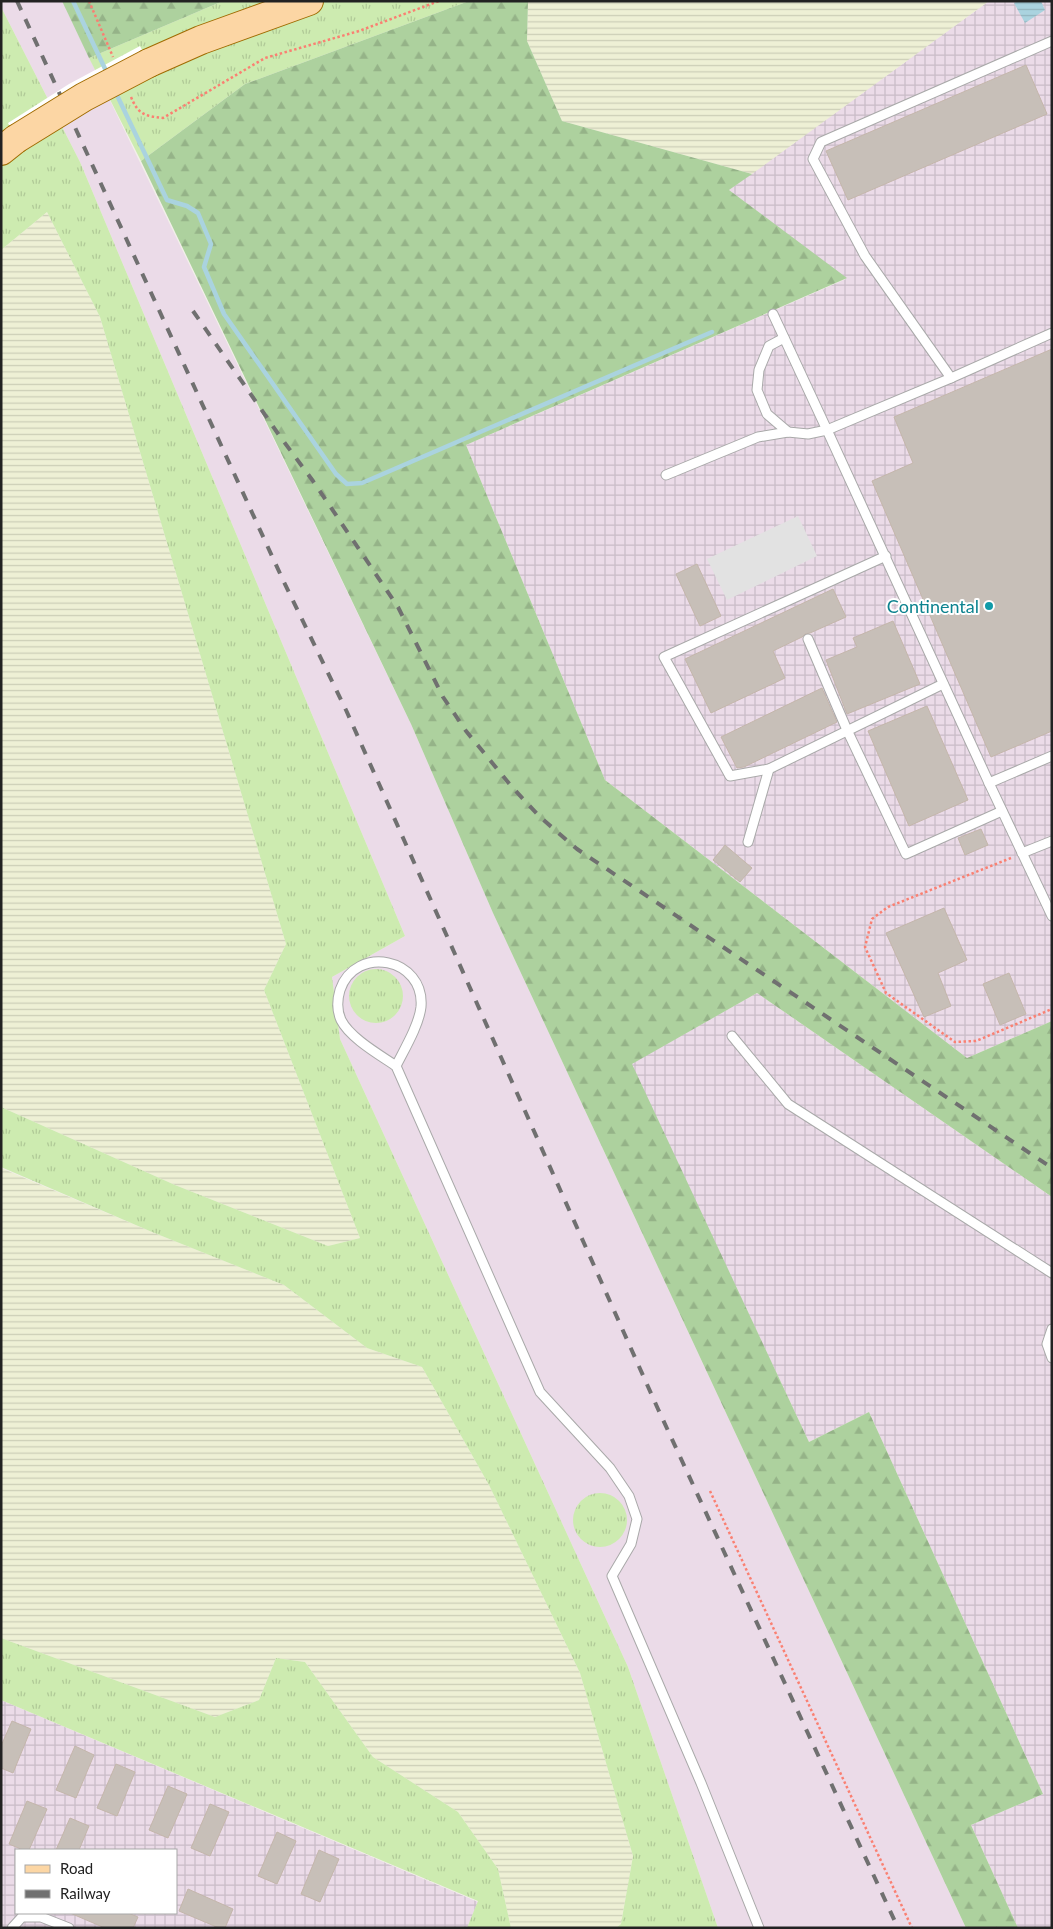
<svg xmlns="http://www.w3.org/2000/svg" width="1053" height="1929" font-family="Lato,sans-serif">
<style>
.industrial{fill:url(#industrial-grid);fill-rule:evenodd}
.railway{fill:#ebdbe8}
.farmland{fill:url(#farmland-rules)}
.grass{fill:url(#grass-tufts)}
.forest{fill:url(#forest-firs)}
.parking{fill:#e2e2e2}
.water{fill:url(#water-rules)}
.pier{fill:#fff}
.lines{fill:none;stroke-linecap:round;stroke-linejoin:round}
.stream{stroke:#aad3df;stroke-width:4.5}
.building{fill:#c7bfb8;stroke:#c4b6ab}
.lane-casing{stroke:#a9a9a9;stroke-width:11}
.primary-casing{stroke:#a06b00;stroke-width:30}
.path{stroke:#fa8072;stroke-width:2.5;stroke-dasharray:2.5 2.5;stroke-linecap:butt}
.lane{stroke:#fff;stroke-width:9}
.primary{stroke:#fcd6a4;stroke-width:28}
.rail{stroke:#707070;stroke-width:4;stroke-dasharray:10 10;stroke-linecap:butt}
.primary-bridge-casing{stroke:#a06b00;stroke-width:30;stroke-linecap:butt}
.primary-bridge{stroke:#fcd6a4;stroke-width:28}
.culture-dot{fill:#0f9aa8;stroke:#fff;stroke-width:2}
.labels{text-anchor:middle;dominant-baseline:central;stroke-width:4;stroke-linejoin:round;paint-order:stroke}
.culture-label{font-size:18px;fill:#0d838f;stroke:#fff;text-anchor:end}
</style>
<defs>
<pattern id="industrial-grid" width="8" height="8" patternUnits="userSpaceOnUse" patternTransform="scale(1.25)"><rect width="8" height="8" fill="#ebdbe8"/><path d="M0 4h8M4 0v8" fill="none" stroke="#c9bcc7"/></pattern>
<pattern id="farmland-rules" width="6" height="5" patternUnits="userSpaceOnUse" patternTransform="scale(1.25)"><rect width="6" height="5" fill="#eef0d5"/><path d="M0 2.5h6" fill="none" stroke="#ccceb7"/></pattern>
<pattern id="grass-tufts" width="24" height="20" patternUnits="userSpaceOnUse" patternTransform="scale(1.25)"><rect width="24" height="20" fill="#cdebb0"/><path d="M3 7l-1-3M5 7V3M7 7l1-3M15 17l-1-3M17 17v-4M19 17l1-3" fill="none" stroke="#b0c997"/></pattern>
<pattern id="forest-firs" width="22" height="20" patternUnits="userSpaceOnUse" patternTransform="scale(1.25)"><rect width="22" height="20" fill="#add19e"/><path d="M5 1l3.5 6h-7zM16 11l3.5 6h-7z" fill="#95b388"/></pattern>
<pattern id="water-rules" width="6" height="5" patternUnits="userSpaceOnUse" patternTransform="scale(1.25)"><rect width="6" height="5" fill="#aad3df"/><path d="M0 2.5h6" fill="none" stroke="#92b5bf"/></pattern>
</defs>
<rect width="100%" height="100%" fill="#f2efe9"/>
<g class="industrial">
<path d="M989,1h63v1020l-85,37 -362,-278 -139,-335 380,-166 -117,-89z"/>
<path d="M757,993l295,204v731h-34l-47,-103 72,-31 -174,-382 -60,30 -178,-378z"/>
<path d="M1,1700l477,202 -11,26h-466zM16,1850h160v63h-160z"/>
</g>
<path class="railway" d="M1,1h61l349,723 82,189 473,1015h-248l-90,-261 -288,-628 -8,-62 73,-41 -325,-774 -79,-155z"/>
<g class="farmland">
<path d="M528,1h461l-237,173 -190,-53 -35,-80z"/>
<path d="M47,212l53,105 186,627 -22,46 96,248 -32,8 -153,-61 -174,-78v-857z"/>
<path d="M1,1168l151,64 132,53 83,63 55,19 67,118 91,188 53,183 -12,68 -5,4h-105l-13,-59 -40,-57 -85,-55 -68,-95 -29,-4 -17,42 -44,17 -214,-79z"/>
</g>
<g class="grass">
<path d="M223,1h246l-224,83 -104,77 -52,-103z"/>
<path d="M1,7l79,155 325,774 -73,41 8,62 288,628 90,261h-102l5,-4 12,-68 -53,-183 -91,-188 -67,-118 -55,-19 -83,-63 -132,-53 -151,-65v-60l174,78 153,61 32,-8 -96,-248 22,-46 -186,-627 -53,-105 -46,38z"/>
<circle cx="376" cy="996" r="27"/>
<circle cx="600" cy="1520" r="27"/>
<path d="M1,1638l214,79 44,-17 17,-42 29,4 68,95 85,55 40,57 13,59h-44l11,-27 -477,-201z"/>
</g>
<g class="forest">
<path d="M62,1h161l-134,57z"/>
<path d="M469,1h59l-1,40 35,80 190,53 -23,16 118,88 -381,167 139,335 362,278 85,-37v176l-295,-204 -125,71 177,378 60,-30 174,382 -72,31 47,103h-52l-473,-1015 -82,-189 -270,-563 104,-77z"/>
</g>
<path class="parking" d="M798,516l19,40 -90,44 -20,-41z"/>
<path class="water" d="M1018,1h23l4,9 -20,13 -11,-20z"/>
<path class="pier" d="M140,46l15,29 -69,37 -63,40 -15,-29 61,-39z"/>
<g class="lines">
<g class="stream">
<path d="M73,1l35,74"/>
<path d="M115,91l52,109 20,6 11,7 13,31 -7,23 20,47 112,160 11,10 15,-1 350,-151"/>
</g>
</g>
<g class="building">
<path d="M1026,65l21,49 -199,86 -22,-49z"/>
<path d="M1052,349v382l-61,26 -119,-276 41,-18 -19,-46z"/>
<path d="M697,564l24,52 -21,10 -24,-52z"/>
<path d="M833,589l13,28 -36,16 -5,1 -3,3 -29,14 12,27 -74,35 -26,-54z"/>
<path d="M893,621l27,63 -73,30 -21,-54 31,-13 -4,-9z"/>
<path d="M822,688l15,34 -93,45 -7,1 -16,-31z"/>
<path d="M927,706l41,94 -59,26 -41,-95z"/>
<path d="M981,829l7,16 -23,10 -7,-17z"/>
<path d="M725,845l27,23 -12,14 -27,-22z"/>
<path d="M944,908l23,52 -29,13 13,33 -27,11 -38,-84z"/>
<path d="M1009,973l17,41 -26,11 -17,-41z"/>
<path d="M12,1721l19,8 -18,44 -12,-5v-22z"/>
<path d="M75,1746l19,9 -18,43 -20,-8z"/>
<path d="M116,1764l19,8 -18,44 -20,-8z"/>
<path d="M168,1786l19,8 -19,44 -19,-8z"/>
<path d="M27,1801l20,8 -18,41h-6l-14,-6z"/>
<path d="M210,1804l19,8 -19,44 -19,-8z"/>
<path d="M70,1818l19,8 -10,24h-23z"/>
<path d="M277,1832l19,9 -19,43 -19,-8z"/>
<path d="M319,1850l20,9 -19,43 -19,-8z"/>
<path d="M188,1889l45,20 -8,19h-6l-40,-17z"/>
<path d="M70,1913h58l10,4 -5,11h-28z"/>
</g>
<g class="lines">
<g class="lane-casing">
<g id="lane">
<path d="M1052,333l-101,45 -124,52 162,353 63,-27"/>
<path d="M784,338l-15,8 -10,24 -2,20 10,24 21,18"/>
<path d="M951,378l-86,-122 -52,-97 8,-17 231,-101"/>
<path d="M666,475l92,-38 30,-5 20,2 19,-4 -54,-116"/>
<path d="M886,556l-222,101 66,119 39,-7 174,-85"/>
<path d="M808,639l39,91 59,124 96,-43"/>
<path d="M989,783l63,133"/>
<path d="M748,842l21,-73"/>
<path d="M1022,853l30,-12"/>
<path d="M732,1036l56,68 264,169"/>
<path d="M396,1066c8,-16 23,-41 25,-59 4,-49 -65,-63 -81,-17 -3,10 -3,21 1,30 9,18 39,35 55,46l144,326 70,76 19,28 8,23 -6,25 -19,32 89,207 58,145"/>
<path d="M1052,1329l-5,15 5,14"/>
<path d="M12,1928l10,-11h19l28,11"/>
</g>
</g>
<g class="primary-casing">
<g id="primary">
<path d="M149,63l52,-23 108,-39"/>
<path d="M1,151l15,-12"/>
</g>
</g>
<g class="path">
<path d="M89,1l24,56"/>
<path d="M131,97c7,17 13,19 32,21l102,-60 94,-27 80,-30"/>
<path d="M1011,858l-123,49 -16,12 -7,28 21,46 69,49 21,-1 76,-32"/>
<path d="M710,1491l202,437"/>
</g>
<use href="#lane" class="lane"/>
<use href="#primary" class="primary"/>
<g class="rail">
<path d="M17,1l266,579 63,130 312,699 240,519"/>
<path d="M193,311l86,124 34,46 85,126 45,90 23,34 46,56 28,30 37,32 475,319"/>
</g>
<g class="primary-bridge-casing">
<path id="primary-bridge" d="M16,139l68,-42 65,-34"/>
</g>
<use href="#primary-bridge" class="primary-bridge"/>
</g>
<circle class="culture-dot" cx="989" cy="606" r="5"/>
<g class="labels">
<g class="culture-label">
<text x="979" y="606">Continental</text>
</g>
</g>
<rect width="1053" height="1929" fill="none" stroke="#222222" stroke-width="5"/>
<rect x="15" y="1849" width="162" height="65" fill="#ffffff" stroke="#a7a7a7"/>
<rect x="25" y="1865" width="25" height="8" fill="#fcd6a4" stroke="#a7a7a7"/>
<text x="60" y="1874" font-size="15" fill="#222222">Road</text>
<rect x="25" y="1890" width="25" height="8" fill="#707070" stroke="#a7a7a7"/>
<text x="60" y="1899" font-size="15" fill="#222222">Railway</text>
</svg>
